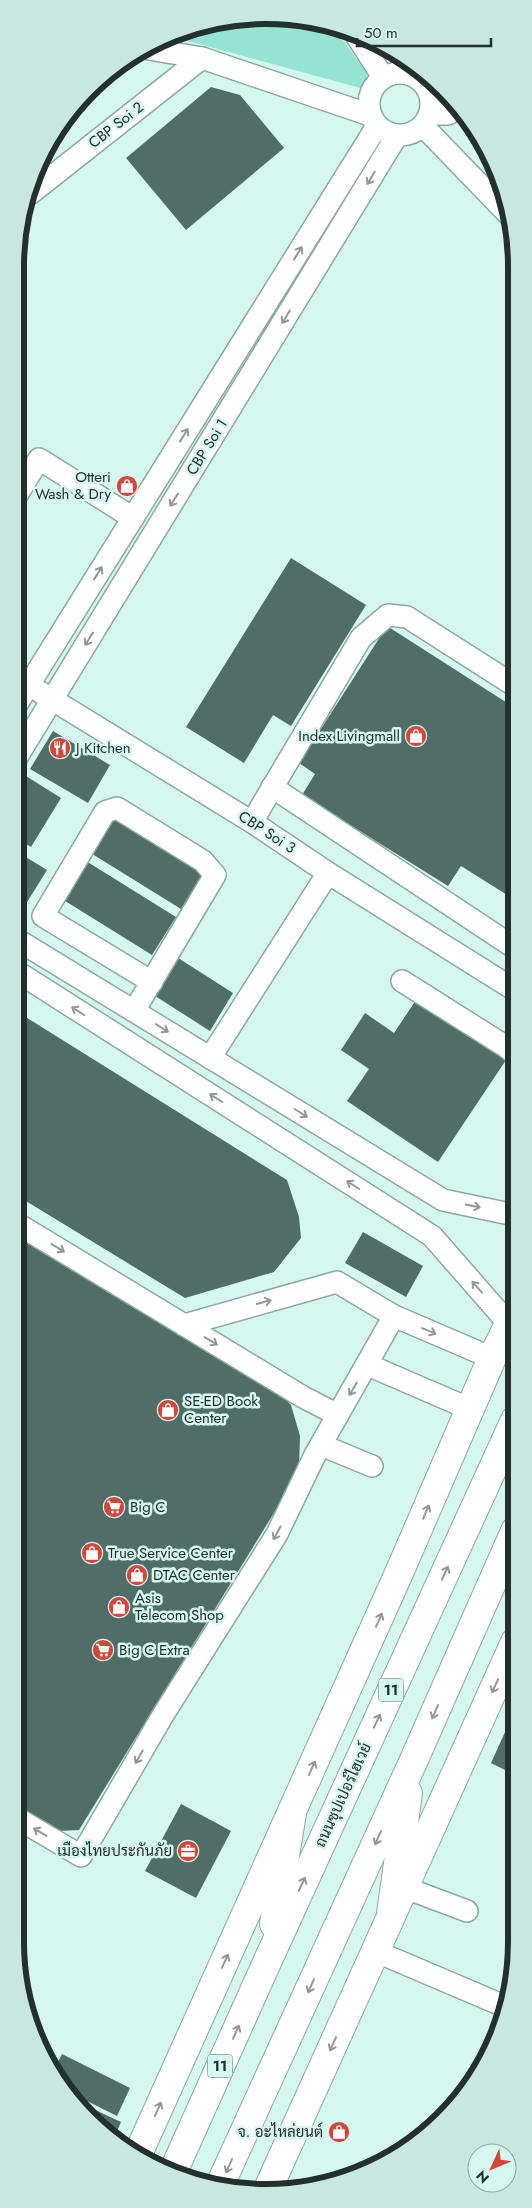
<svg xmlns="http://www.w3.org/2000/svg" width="532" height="2208" font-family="Jost,Sarabun,sans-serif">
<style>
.green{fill:#95e3d2}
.building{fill:#506e67}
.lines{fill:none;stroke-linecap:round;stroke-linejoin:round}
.minor-casing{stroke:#8aa9a1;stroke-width:24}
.major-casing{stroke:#8aa9a1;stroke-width:30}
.highway-casing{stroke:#8aa9a1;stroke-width:30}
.minor{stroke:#fff;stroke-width:21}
.major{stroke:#fff;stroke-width:28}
.highway{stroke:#fff;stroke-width:28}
.oneway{stroke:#919896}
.labels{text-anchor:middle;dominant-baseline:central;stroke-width:5;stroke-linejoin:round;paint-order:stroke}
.shield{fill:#d6f7ef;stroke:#596c67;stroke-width:1}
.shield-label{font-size:14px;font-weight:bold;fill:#23302d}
.street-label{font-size:15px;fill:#23302d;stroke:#d6f7ef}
.poi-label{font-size:15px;fill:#23302d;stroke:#d6f7ef;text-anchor:start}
.rim{fill:none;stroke:#23302d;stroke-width:6}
</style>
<rect width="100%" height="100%" fill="#d6f7ef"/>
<path class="green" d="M299,17l33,10 5,5 30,41 -3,16 -191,-52 28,-14z"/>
<g class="building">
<path d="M211,87l29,8 44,53 -98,82 -60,-72z"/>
<path d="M86,98l4,6 -26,21 -1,-1z"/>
<path d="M291,558l75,47 -75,121 -18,-11 -29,48 -58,-36z"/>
<path d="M387,626l128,82v192l-54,-34 -13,20 -146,-91 13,-21 -16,-11z"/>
<path d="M53,731l57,34 -22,38 -58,-34z"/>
<path d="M26,776l35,22 -30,49 -15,-9v-46z"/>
<path d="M112,814l93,57 -24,38 -92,-57z"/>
<path d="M16,851l31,19 -23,37 -8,-5z"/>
<path d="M86,861l90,56 -24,38 -90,-56z"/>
<path d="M175,956l58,37 -23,38 -58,-37z"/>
<path d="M416,1000l90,60 -68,102 -91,-61 22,-32 -28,-19 24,-37 29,20z"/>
<path d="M16,1011l271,169 12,37 2,21 -27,34 -89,26 -169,-103z"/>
<path d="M363,1232l60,34 -17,31 -61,-34z"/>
<path d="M16,1233l254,150 21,22 9,31 -1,32 -14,27 -206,335 -21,1 -43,-26z"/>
<path d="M515,1710v65l-24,-12z"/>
<path d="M181,1804l50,27 -35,67 -51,-27z"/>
<path d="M62,2054l68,34 -13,28 -50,-25 -13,-21z"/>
<path d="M72,2099l49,23 -6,14 -38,-28z"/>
</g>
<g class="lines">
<g class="minor-casing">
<g id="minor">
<path d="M356,35l27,42"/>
<path d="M149,49l53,9 168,57"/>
<circle cx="400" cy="104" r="31"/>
<path d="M430,114h18l9,-6"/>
<path d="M423,126l86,89"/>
<path d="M31,193l171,-135"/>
<path d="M17,495l22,-36 94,59"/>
<path d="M40,692l212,130 76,51 187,117"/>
<path d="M17,704l360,-578"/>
<path d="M17,757l379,-620"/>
<path d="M272,787l243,161"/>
<path d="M252,822l109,-184 27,-23 19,2 108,69"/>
<path d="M16,939l427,261 72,15"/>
<path d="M16,971l416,265 77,88"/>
<path d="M402,981l103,65 10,8"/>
<path d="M134,1011l81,-136 -12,-14 -86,-53 -12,4 -62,104 109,66"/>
<path d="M210,1058l118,-185"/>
<path d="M16,1223l287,174 35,18"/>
<path d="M184,1325l153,-43 57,34 98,42"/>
<path d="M368,1365l102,44"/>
<path d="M321,1445l51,21"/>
<path d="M15,1817l66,39 82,-141 114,-181 38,-79 79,-139"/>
<path d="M403,1887l64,24"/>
<path d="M375,1951l129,55"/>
</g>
</g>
<g class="major-casing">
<g id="major">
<path d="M138,2154l261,-581 93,-215 23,-46"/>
<path d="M267,2191l248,-549"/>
</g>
</g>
<g class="highway-casing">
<g id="highway">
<path d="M391,1913l17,-120"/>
<path d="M274,1924l18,-111"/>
<path d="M173,2172l95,-212 247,-540"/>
<path d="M220,2185l193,-423 102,-231"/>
</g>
</g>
<use href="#minor" class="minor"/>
<use href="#major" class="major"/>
<use href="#highway" class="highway"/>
</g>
<defs><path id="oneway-shaft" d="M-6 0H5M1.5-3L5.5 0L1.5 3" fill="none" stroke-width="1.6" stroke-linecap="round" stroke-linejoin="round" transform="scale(1.25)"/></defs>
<g class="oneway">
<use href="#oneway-shaft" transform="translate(371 178) rotate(121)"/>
<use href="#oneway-shaft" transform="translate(298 253) rotate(-58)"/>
<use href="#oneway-shaft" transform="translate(286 317) rotate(121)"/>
<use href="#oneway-shaft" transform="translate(184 435) rotate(-58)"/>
<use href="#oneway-shaft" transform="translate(174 500) rotate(122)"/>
<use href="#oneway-shaft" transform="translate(98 573) rotate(-58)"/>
<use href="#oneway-shaft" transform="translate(89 639) rotate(122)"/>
<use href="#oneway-shaft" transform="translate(78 1011) rotate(-148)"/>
<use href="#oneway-shaft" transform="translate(162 1028) rotate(32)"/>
<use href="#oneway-shaft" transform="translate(216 1098) rotate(-148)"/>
<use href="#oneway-shaft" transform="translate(301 1113) rotate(32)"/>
<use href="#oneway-shaft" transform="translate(353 1185) rotate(-148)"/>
<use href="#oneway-shaft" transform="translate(473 1206) rotate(12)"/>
<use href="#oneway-shaft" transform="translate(58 1248) rotate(31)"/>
<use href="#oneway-shaft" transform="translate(477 1287) rotate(-131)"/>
<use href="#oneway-shaft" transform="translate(264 1302) rotate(-16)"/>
<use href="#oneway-shaft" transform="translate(429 1331) rotate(23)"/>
<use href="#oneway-shaft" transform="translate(211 1341) rotate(31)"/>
<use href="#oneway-shaft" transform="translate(353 1389) rotate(120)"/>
<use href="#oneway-shaft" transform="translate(426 1512) rotate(-67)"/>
<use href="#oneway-shaft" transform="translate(277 1533) rotate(119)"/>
<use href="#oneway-shaft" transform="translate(445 1573) rotate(-65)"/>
<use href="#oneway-shaft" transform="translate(379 1620) rotate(-66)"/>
<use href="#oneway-shaft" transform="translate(495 1686) rotate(115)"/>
<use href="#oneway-shaft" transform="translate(435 1712) rotate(114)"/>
<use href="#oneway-shaft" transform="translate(377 1721) rotate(-65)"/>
<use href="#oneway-shaft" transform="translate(139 1757) rotate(120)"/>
<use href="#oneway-shaft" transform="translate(312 1768) rotate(-66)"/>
<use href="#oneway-shaft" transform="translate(40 1832) rotate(-149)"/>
<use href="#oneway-shaft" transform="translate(378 1838) rotate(114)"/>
<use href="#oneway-shaft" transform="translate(302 1884) rotate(-65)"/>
<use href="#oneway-shaft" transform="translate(225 1961) rotate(-66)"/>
<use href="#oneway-shaft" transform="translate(311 1986) rotate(114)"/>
<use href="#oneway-shaft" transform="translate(236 2032) rotate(-66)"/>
<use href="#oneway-shaft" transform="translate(333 2044) rotate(114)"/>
<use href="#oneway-shaft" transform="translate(158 2109) rotate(-66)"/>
<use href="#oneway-shaft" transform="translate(229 2166) rotate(114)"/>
</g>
<defs>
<g id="shop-disc" transform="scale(1.125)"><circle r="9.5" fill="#d44639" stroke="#d6f7ef"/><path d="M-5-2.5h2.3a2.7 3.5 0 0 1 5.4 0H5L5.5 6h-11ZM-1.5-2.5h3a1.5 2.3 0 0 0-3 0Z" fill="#fff"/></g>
<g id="restaurant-disc" transform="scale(1.125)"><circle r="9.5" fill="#d44639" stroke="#d6f7ef"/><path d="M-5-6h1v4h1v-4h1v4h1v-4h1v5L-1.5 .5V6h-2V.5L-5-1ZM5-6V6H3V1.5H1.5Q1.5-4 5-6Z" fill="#fff"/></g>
<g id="supermarket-disc" transform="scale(1.125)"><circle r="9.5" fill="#d44639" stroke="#d6f7ef"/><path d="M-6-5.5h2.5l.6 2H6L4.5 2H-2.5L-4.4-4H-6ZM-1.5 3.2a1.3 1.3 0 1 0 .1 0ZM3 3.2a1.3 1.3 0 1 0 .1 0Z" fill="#fff"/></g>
<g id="office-disc" transform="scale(1.125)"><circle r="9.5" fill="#d44639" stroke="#d6f7ef"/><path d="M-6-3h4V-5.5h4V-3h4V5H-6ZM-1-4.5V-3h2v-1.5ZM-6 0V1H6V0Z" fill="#fff"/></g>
</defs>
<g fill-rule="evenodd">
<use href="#shop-disc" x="127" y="486"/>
<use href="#shop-disc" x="416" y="736"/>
<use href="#restaurant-disc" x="60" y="748"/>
<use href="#shop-disc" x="168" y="1410"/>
<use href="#supermarket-disc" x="114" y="1507"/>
<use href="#shop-disc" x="92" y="1553"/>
<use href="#shop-disc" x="137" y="1575"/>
<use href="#shop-disc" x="119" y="1607"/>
<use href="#supermarket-disc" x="103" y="1650"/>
<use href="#office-disc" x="188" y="1851"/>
<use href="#shop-disc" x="339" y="2132"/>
</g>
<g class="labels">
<g class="shield">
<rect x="378.5" y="1678.5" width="25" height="23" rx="4"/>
<rect x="207.5" y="2054.5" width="25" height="23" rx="4"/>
</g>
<g class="shield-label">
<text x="391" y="1690">11</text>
<text x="220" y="2066">11</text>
</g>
<g class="street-label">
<text transform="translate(116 125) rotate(-38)">CBP Soi 2</text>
<text transform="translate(207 447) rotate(-58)">CBP Soi 1</text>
<text transform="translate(267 832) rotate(33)">CBP Soi 3</text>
<text transform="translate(343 1795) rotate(-65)">ถนนซุปเปอร์ไฮเวย์</text>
</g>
<g class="poi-label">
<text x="111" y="477" text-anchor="end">Otteri<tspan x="111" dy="17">Wash &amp; Dry</tspan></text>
<text x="400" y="736" text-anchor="end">Index Livingmall</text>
<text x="76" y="748">J Kitchen</text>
<text x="184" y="1401">SE-ED Book<tspan x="184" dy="17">Center</tspan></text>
<text x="130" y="1507">Big C</text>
<text x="108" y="1553">True Service Center</text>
<text x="153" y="1575">DTAC Center</text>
<text x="135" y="1598">Asis<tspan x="135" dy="17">Telecom Shop</tspan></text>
<text x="119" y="1650">Big C Extra</text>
<text x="172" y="1851" text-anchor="end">เมืองไทยประกันภัย</text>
<text x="323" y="2132" text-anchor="end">จ. อะไหล่ยนต์</text>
</g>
</g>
<path d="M0 0H532V2208H0ZM266 24H266A242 242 0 0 1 508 266V1942A242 242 0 0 1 266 2184H266A242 242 0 0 1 24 1942V266A242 242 0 0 1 266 24Z" fill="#c8e7df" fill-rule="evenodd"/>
<path class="rim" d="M266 24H266A242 242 0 0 1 508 266V1942A242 242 0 0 1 266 2184H266A242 242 0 0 1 24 1942V266A242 242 0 0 1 266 24Z"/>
<g transform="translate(492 2168) rotate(226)"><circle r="24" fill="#d6f7ef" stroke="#8ea7a1"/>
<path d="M0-4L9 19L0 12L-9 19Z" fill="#d44639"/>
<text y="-8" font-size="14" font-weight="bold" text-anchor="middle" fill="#23302d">N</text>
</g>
<path d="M357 38v8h134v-8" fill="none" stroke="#23302d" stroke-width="2.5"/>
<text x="364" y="38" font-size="15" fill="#23302d" stroke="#d6f7ef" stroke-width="4" paint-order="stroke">50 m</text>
</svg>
